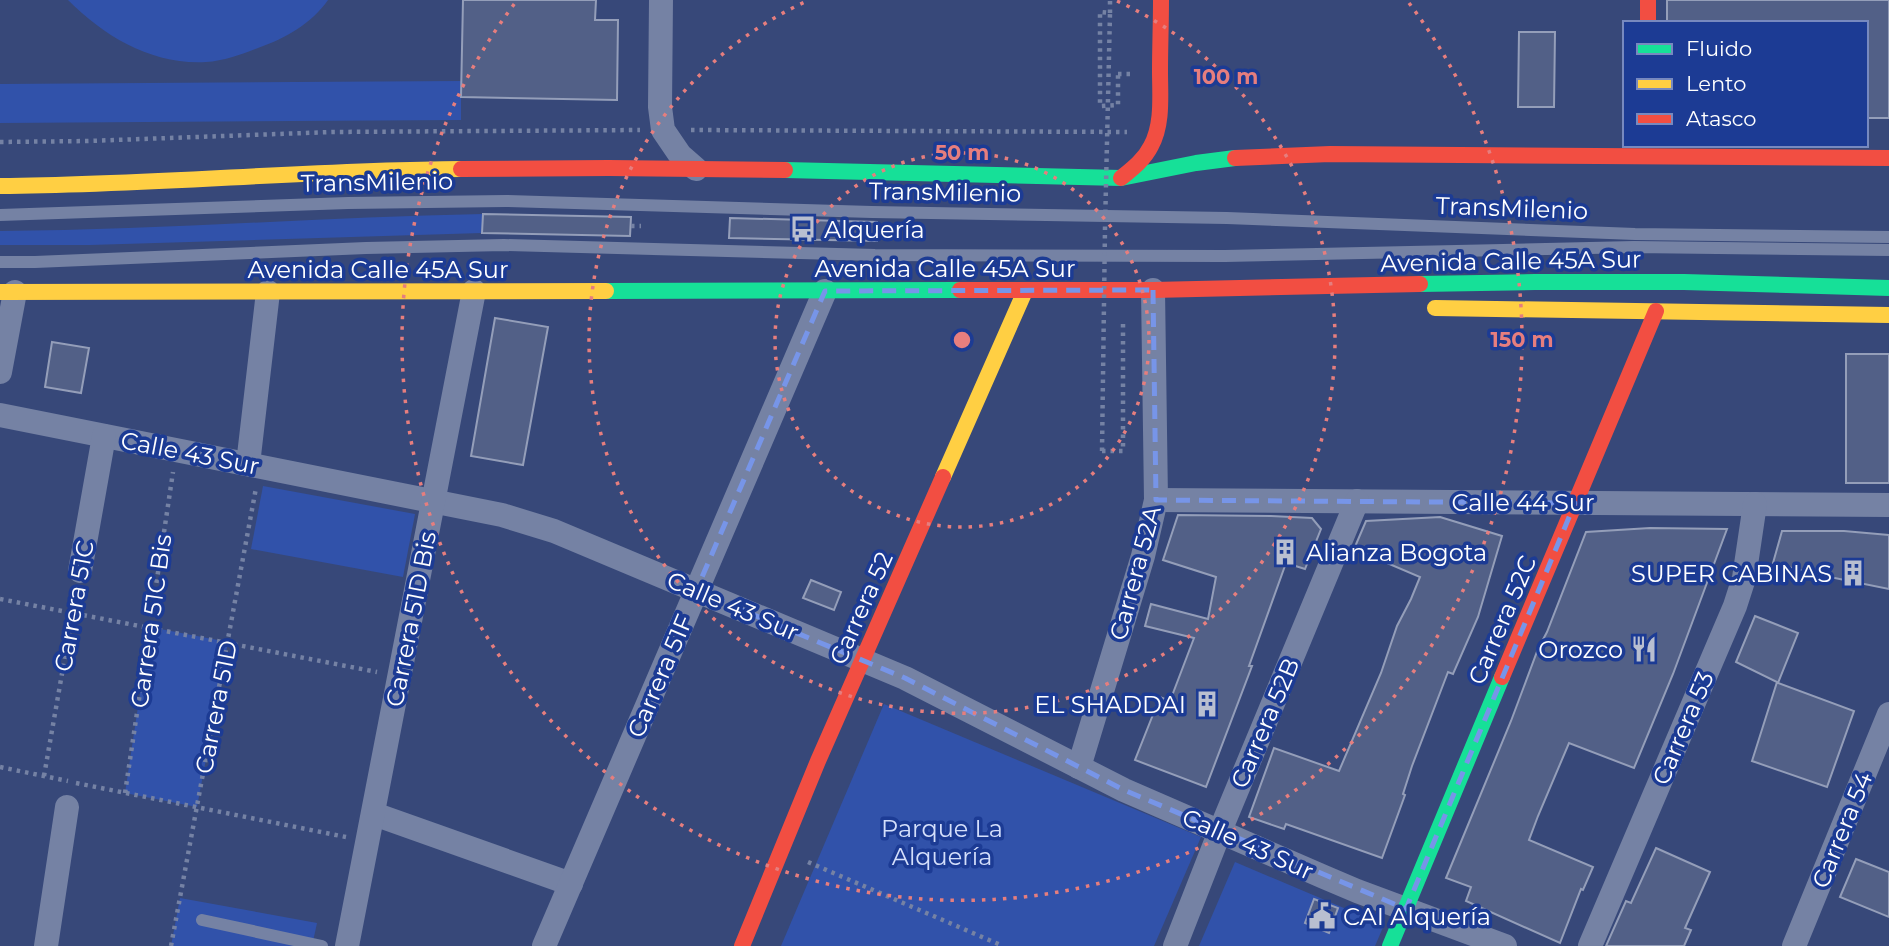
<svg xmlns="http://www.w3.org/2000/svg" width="1889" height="946" font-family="Montserrat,sans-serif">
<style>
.green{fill:#3152aa}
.building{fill:#526087;stroke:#949eb9;stroke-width:2}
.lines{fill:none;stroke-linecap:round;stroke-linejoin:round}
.path{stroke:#7582a4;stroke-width:4.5;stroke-dasharray:3.5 5;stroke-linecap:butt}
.lane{stroke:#7582a4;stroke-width:12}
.street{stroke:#7582a4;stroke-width:24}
.fast{stroke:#16e098;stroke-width:16}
.slow{stroke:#ffcf43;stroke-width:16}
.jam{stroke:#f24e42;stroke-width:16}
.path-bridge{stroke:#7582a4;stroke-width:4.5;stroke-dasharray:3.5 5;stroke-linecap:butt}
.marked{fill:none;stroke:#7795e8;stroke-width:5;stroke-dasharray:14 9;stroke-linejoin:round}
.ring{fill:none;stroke:#e67e7e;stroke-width:3.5;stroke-dasharray:3.5 7}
.labels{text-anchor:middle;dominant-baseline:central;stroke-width:7;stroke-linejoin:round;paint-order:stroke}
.street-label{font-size:24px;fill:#fff;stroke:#1c3b94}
.poi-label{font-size:24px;fill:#fff;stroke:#1c3b94;text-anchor:start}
.park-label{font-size:24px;fill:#d4dffb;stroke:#1c3b94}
.centre{fill:#e67e7e;stroke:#1c3b94;stroke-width:3.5}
.ring-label{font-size:21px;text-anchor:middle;font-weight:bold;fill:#e67e7e;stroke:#1c3b94;stroke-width:7;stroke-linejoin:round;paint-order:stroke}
</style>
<rect width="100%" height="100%" fill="#374879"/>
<g class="green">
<path d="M68,0h260c-17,24 -42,38 -70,48 -16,6 -34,13 -52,14 -54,3 -101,-25 -138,-62z"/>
<path d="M461,81v39l-461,3v-39z"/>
<path d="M483,214l-1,19 -392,12h-90v-14c161,-1 322,-14 483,-17z"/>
<path d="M263,486l152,28 -12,63 -152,-28z"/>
<path d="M150,627l78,15 -31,165 -72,-14z"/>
<path d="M884,704l317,133 -47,109h-373z"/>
<path d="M1235,862l149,63 -9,21h-176z"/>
<path d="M180,898l137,25 -5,23h-141z"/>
</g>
<g class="building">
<path d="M463,0h133l-1,20h23l-1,80 -156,-3z"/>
<path d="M1667,0h222v118h-23v-95h-199z"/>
<path d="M1519,32h36l-1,75h-36z"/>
<path d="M483,214l148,3 -1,19 -148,-3z"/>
<path d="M730,218l147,4v19l-148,-3z"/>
<path d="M495,318l53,9 -25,138 -52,-9z"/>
<path d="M52,342l37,6 -8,45 -36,-6z"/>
<rect x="1846" y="354" width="43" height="129"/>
<path d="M1178,515l93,1 41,2 9,11 -16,40 -19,-6 -37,103h3l-46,121 -71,-27 25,-63 10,4 24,-63 -49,-12 6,-22 57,15 8,-42 -53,-17z"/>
<path d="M1440,517l62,19 -24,81 -25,57 -5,-2 -36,94 -9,28 2,1 -23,63 -96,-34 -2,5 -35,-12 25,-69 65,23 42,-98 16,-47 14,-27 9,-22 -66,-28 12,-28z"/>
<path d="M1650,528l77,1 -54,145 -39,94 -65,-25 -31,73 -9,24 64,27 -10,23 -2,-1 -21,54 -94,-42 5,-14 -25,-9 65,-157 27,-72 9,-17 39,-100z"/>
<path d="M1782,531h62l45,4v54l-74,-15 -42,-11z"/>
<path d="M811,580l30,12 -7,18 -31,-12z"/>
<path d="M1755,616l43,17 -20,50 76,28 -27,76 -75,-26 25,-79 -41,-20z"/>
<path d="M1656,848l54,24 -25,56 6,2 -7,16h-78l20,-45 5,2z"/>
<path d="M1856,859l33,13v45l-49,-20z"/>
<path d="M1314,899l24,9 -9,25 -24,-10z"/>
</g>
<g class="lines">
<g class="path">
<path d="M1110,13v-13"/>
<path d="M1118,74h16"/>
<path d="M691,130l436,2"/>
<path d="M0,142l88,-1 244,-9 308,-2"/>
<path d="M631,226h10"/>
<path d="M1102,451h21v-132"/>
<path d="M0,599l377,73"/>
<path d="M0,767l68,14"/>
<path d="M44,776l32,-182"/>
<path d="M76,783l270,54"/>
<path d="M125,793l48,-321"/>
<path d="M808,862l195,84"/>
<path d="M171,946l85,-458"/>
</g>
<g class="lane">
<path d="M0,215l348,-12 158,-2 366,11 355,6 408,16 254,3"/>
<path d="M0,262h35l331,-14 138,-3 371,10 350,1 409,-9 255,3"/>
<path d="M202,920l120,26"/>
</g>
<g class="street">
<path d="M661,0l-1,107 3,23 17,25 16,14"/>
<path d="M0,372l15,-80"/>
<path d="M0,415l502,100 52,16 351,147 219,112 200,87 33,14 148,55"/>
<path d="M248,464l20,-172"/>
<path d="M1156,500l733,5"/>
<path d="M80,571l24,-135"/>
<path d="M1079,767l64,-211 13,-56 -3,-210"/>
<path d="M374,814l197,70"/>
<path d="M46,946l21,-139"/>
<path d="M347,946l127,-655"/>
<path d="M544,946l281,-655"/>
<path d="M1175,946l45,-115 137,-330"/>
<path d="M1590,946l145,-340 9,-28 11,-74"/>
<path d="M1794,946l95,-232"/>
</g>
<g class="fast">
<path d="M785,170l336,8 75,-15 39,-5"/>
<path d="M1420,284l115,-2h149l205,6"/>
<path d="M606,291l354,-1"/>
<path d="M1390,946l112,-269"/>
</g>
<g class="slow">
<path d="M0,186c154,-1 307,-16 461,-17"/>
<path d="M0,292l606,-1"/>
<path d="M1435,308l454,7"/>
<path d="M943,477l82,-186"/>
</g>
<g class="jam">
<path d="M1648,0v23"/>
<path d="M1235,158l95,-4 559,4"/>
<path d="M461,169l148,-1 176,2"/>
<path d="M1121,178c11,-9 23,-18 30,-32 12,-22 9,-50 9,-75 0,-24 1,-47 1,-71"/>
<path d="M960,290h193l267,-6"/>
<path d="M1502,677l154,-366"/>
<path d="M742,946l76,-185 125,-284"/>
</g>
<path class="path-bridge" d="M1102,451l3,-223 5,-215 -10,-1v94l18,-1v-31"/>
</g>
<path class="marked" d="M1153,290l3,210 419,3 -169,406 -282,-119 -219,-112 -209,-87 129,-300z"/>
<g class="ring">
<circle cx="962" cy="340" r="187"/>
<path d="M1117 1A373 373 0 1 1 807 1"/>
<path d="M1409 3A560 560 0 1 1 515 3"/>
</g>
<defs>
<g id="bus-bare" transform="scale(2.1)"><path d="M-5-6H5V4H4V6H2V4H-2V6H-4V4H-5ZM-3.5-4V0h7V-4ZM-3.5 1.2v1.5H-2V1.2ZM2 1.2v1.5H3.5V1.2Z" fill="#b9bfd0" stroke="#1c3b94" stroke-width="2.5" paint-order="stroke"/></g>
<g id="building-bare" transform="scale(2.1)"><path d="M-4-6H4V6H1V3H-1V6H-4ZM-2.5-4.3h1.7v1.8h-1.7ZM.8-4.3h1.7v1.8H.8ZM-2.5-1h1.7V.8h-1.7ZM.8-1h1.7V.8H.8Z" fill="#b9bfd0" stroke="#1c3b94" stroke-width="2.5" paint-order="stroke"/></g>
<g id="restaurant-bare" transform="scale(2.1)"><path d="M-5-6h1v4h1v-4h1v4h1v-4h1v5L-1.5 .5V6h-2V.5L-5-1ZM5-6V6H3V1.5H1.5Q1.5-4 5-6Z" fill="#b9bfd0" stroke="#1c3b94" stroke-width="2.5" paint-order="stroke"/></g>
<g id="civic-bare" transform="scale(2.1)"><path d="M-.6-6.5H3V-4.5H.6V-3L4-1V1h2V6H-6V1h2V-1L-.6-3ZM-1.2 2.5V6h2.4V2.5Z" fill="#b9bfd0" stroke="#1c3b94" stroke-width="2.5" paint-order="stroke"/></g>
</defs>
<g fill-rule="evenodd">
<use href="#bus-bare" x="803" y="229"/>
<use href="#building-bare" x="1285" y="552"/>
<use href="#building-bare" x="1853" y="573"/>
<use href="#restaurant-bare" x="1644" y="649"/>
<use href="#building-bare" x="1207" y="704"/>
<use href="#civic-bare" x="1322" y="916"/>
</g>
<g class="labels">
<g class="street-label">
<text transform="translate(377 182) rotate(-1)">TransMilenio</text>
<text transform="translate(945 192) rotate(1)">TransMilenio</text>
<text transform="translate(1512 208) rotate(2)">TransMilenio</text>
<text transform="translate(1511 261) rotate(-1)">Avenida Calle 45A Sur</text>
<text x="945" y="268">Avenida Calle 45A Sur</text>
<text x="378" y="269">Avenida Calle 45A Sur</text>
<text transform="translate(190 453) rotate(11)">Calle 43 Sur</text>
<text x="1523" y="502">Calle 44 Sur</text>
<text transform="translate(1135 573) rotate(-75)">Carrera 52A</text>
<text transform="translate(74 606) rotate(-80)">Carrera 51C</text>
<text transform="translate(733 606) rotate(23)">Calle 43 Sur</text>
<text transform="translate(861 608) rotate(-66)">Carrera 52</text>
<text transform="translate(411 619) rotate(-79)">Carrera 51D Bis</text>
<text transform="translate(1502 620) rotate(-67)">Carrera 52C</text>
<text transform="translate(151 621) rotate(-82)">Carrera 51C Bis</text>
<text transform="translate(660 676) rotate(-67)">Carrera 51F</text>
<text transform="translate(216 707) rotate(-79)">Carrera 51D</text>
<text transform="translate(1265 723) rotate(-67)">Carrera 52B</text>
<text transform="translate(1683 728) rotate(-67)">Carrera 53</text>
<text transform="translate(1842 830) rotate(-68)">Carrera 54</text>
<text transform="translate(1248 844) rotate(24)">Calle 43 Sur</text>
</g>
<g class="poi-label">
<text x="824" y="229">Alquería</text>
<text x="1306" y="552">Alianza Bogota</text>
<text x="1832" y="573" text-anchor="end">SUPER CABINAS</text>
<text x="1623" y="649" text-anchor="end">Orozco</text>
<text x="1186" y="704" text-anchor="end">EL SHADDAI</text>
<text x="1343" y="916">CAI Alquería</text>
</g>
<g class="park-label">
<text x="942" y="828">Parque La<tspan x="942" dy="28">Alquería</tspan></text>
</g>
</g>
<circle cx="962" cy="340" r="10" class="centre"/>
<g class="ring-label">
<text x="1226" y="84">100 m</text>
<text x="962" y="160">50 m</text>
<text x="1522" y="347">150 m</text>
</g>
<rect x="1623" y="21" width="245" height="126" fill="#1c3b94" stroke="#7789bf" stroke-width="2"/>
<rect x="1637" y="44" width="35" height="10" fill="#16e098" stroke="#7789bf" stroke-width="2"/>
<text x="1686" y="56" font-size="21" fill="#ffffff">Fluido</text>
<rect x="1637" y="79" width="35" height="10" fill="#ffcf43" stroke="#7789bf" stroke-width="2"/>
<text x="1686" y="91" font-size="21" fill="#ffffff">Lento</text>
<rect x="1637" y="114" width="35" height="10" fill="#f24e42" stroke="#7789bf" stroke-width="2"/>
<text x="1686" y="126" font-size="21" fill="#ffffff">Atasco</text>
</svg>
